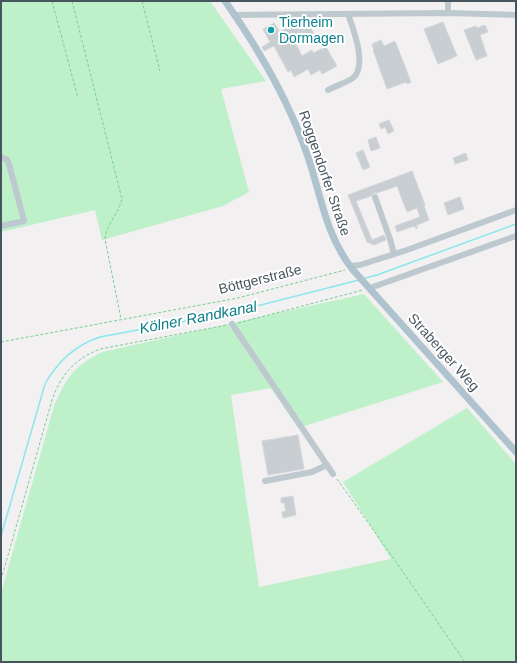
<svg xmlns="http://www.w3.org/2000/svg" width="517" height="663" font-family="Arial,sans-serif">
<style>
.green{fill:#bef0ca}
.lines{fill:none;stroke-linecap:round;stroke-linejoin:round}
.stream{stroke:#8ae7ee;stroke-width:1.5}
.building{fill:#c9ced2;stroke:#d3d7db}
.path{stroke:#75cf96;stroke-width:1;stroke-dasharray:3 2;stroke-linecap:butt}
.minor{stroke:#bdc9cf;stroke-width:6}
.major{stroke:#afc3cf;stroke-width:7}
.culture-dot{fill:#0f9aa8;stroke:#fff;stroke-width:1.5}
.labels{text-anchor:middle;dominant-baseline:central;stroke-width:4;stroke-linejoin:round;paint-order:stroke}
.culture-label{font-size:14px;fill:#0d838f;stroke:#fff;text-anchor:start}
.street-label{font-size:14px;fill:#47565e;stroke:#fff}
.water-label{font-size:15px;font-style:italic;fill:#0c7e87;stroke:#fff}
</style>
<rect width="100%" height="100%" fill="#f2f0f0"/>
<g class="green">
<path d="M1,1h209l56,80 -45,8 28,103 -26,14 -121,34 -7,-30 -94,22z"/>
<path d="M364,294l79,88 -145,46 -27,-40 -40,7 28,192 132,-28 -48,-77 124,-74 49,56v198h-515v-69l53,-187c13,-29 19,-39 48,-54z"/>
</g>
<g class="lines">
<g class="stream">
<path d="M365,278l12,-3 139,-51"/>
<path d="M1,536l44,-152c13,-23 30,-39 55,-47l129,-24 130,-33"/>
</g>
</g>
<g class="building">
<path d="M299,21h8l7,13 -18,10 6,12 10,-6 1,3 9,-4 1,3v-10l14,24 -15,8 -2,-4 -9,5 -3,-6 -14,8 -3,-7 -3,2 -14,-26 -10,5 -2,-4 8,-5 -7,-13 11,-6 6,9z"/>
<path d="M443,22l14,34 -19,8 -14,-35z"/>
<path d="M485,25l3,7 -8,3 7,21 -11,4 -12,-30 12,-4 1,2z"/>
<path d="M381,40l3,6 11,-5 16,41 -4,2 -1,-2 -19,7 -14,-39h1l-2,-6z"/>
<path d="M389,120l5,11 -6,3 -3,-7 -4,2 -2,-5z"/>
<path d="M376,137l4,11 -9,3 -3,-11z"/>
<path d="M363,150l7,17 -7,3 -7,-17z"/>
<path d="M466,153l2,7 -13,4 -2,-6z"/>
<path d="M412,171l13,34 -1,1 5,14 -12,5v4l-3,-3 -17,6 -2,-6 25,-9 -3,-9 -10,4 -10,-26 -20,7h-3l-3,3 -15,5 16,39 12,-5 2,5 -12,5 -7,-3 -19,-47z"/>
<path d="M460,197l4,12 -16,6 -4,-12z"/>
<path d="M298,435l6,34 -36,6 -6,-34z"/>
<path d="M293,496l3,19 -13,3 -1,-6 4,-1 -2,-8h-3v-5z"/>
</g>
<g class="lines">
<g class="path">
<path d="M52,1l26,97"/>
<path d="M72,1l50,198c-3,15 -16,25 -17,40l16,80"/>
<path d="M142,1l18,70"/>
<path d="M238,323l125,-33"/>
<path d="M1,342l237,-44 107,-28"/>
<path d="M337,479l57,80 71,103"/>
<path d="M1,580l51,-180c9,-26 23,-41 48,-51l127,-24"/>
</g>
<g class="minor">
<path d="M448,13v-12"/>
<path d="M234,15l214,-2 68,2"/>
<path d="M328,90c7,-4 21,-8 26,-13 13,-13 -1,-49 -6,-63"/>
<path d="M1,157l6,3 2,4 15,57 -23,5"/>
<path d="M375,197l15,42 4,15"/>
<path d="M350,266l10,-1 47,-15 109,-40"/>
<path d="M370,288l146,-52"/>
<path d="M232,324l101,150"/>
<path d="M265,481l47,-9 15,-7"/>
</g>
<path class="major" d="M225,1c33,47 63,98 82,153 14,40 18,81 46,116l163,182"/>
</g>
<circle class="culture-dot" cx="271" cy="30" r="4"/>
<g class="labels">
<g class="culture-label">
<text x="279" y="22">Tierheim<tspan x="279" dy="16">Dormagen</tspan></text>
</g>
<g class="street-label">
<text transform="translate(325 173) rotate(71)">Roggendorfer Straße</text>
<text transform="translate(260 279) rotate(-14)">Böttgerstraße</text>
<text transform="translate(444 352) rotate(48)">Straberger Weg</text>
</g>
<g class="water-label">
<text transform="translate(198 317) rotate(-11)">Kölner Randkanal</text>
</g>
</g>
<rect width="517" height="663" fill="none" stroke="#47565e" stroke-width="4"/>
</svg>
